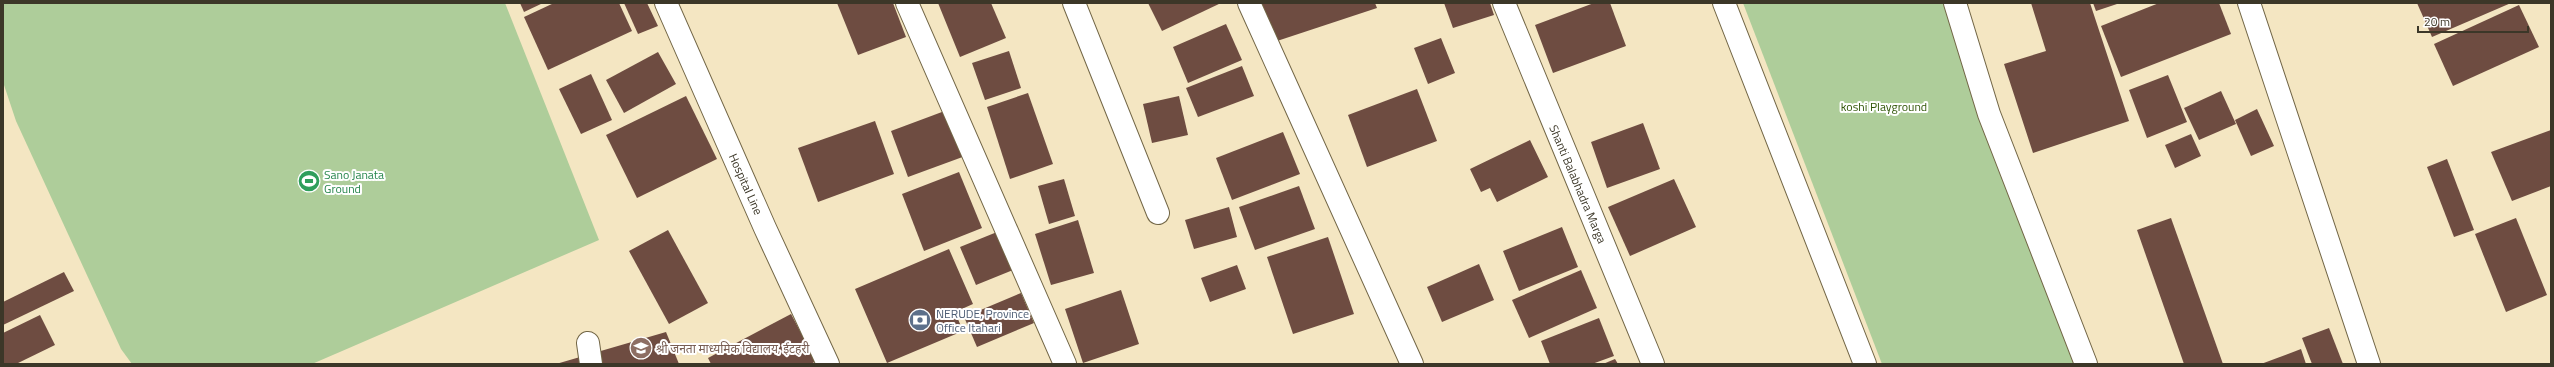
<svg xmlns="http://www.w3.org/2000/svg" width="2554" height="367" font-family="'Titillium Web','Noto Sans Devanagari',sans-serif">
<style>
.green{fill:#aecd9a}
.building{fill:#6e4c41}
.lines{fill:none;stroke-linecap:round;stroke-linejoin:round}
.street-casing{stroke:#726646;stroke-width:24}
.street{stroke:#fff;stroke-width:22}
.labels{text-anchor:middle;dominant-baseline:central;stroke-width:4;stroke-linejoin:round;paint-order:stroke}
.park-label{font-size:12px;fill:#305607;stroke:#fff}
.leisure-label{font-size:12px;fill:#27864d;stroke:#fff;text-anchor:start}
.street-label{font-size:12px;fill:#3c3728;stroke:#fff}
.service-label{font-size:12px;fill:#4e5e75;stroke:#fff;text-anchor:start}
.education-label{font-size:12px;fill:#785e54;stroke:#fff;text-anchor:start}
</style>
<rect width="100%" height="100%" fill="#f4e6c2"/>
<g class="green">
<path d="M3,3h502l94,237 -287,124h-180l-11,-15 -105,-228 -13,-39z"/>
<path d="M1743,3h205l131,361h-197z"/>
</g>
<g class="building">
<path d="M520,3h23l-19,9z"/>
<path d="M554,3h65l13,28 -84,39 -24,-53z"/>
<path d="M624,3h23l11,23 -20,8z"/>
<path d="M837,3h56l13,34 -48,18z"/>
<path d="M938,3h53l15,35 -46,19z"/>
<path d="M1148,3h73l-59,28z"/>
<path d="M1257,3h118l2,5 -106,35z"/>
<path d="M1444,3h46l4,12 -41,13z"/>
<path d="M1594,3h16l16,43 -73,27 -18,-48z"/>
<path d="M2031,3h59l39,118 -96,32 -29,-89 42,-13z"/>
<path d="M2093,3h27l-24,8z"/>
<path d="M2159,3h60l12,31 -110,43 -20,-51z"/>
<path d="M2417,3h94l-79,34z"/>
<path d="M2519,5l20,42 -86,39 -19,-42z"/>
<path d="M1226,24l16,36 -54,23 -15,-36z"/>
<path d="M1441,38l14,35 -27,11 -14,-36z"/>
<path d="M1009,51l12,37 -36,12 -13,-37z"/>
<path d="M658,52l18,32 -52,29 -18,-33z"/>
<path d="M1242,66l12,30 -56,21 -12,-29z"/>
<path d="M591,74l21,46 -31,14 -22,-45z"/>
<path d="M2168,75l19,47 -40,16 -18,-48z"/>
<path d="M1417,89l20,52 -70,26 -19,-52z"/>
<path d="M2221,91l15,33 -37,16 -15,-32z"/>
<path d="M1028,93l25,71 -43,15 -23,-72z"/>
<path d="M686,96l31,63 -80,39 -31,-63z"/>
<path d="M1179,96l9,39 -36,8 -9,-39z"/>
<path d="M950,109l18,46 -60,22 -17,-46z"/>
<path d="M2257,109l17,37 -23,10 -16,-36z"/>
<path d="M875,121l19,53 -76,28 -20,-54z"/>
<path d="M1643,123l17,46 -53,19 -16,-46z"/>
<path d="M2551,130v56l-39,15 -21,-49z"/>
<path d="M1283,132l17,42 -68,26 -16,-42z"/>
<path d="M2191,134l10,22 -26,12 -10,-23z"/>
<path d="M1530,140l18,37 -51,25 -7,-14 -9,4 -11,-23z"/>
<path d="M2447,159l27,71 -20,7 -27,-70z"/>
<path d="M959,172l23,56 -58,23 -22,-57z"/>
<path d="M1064,179l11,37 -26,8 -11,-38z"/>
<path d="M1674,179l22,48 -66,29 -22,-49z"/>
<path d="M1299,186l16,43 -60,21 -16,-43z"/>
<path d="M1229,207l8,30 -43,12 -9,-29z"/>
<path d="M2171,218l52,146h-39l-47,-134z"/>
<path d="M2516,218l31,77 -41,17 -31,-78z"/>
<path d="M1078,220l16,53 -43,12 -16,-51z"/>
<path d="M1562,227l16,40 -59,24 -16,-40z"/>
<path d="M668,230l40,73 -39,21 -40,-73z"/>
<path d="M997,232l16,38 -37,15 -16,-38z"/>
<path d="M1328,237l26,77 -61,20 -26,-77z"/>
<path d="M949,249l24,55 -18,8 8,19 -76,32 -32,-74z"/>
<path d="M1479,264l15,36 -52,22 -15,-35z"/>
<path d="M1237,265l9,24 -36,13 -9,-24z"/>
<path d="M1581,270l16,38 -68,30 -17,-38z"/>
<path d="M64,272l10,19 -71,34v-23z"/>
<path d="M1121,290l18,54 -56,19 -18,-54z"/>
<path d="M1021,293l13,30 -57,24 -13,-30z"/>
<path d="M791,314l25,47 -5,3h-100l-3,-6z"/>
<path d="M40,315l15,30 -39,19h-13v-31z"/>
<path d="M1599,318l15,38 -22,8h-42l-9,-23z"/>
<path d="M2329,328l14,36h-31l-10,-26z"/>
<path d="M666,332l13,32h-123z"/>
<path d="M2301,349l5,15h-45z"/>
<path d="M1615,359l3,5h-15z"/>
</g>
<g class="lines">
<g class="street-casing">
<g id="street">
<path d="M666,3l99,225 63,136"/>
<path d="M907,3l158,361"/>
<path d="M1074,3l84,210"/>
<path d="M1249,3l163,361"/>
<path d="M1504,3l149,361"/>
<path d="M1724,3l141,361"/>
<path d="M1955,3l34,111 97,250"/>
<path d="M2249,3l120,361"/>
<path d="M588,343l3,21"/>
</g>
</g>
<use href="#street" class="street"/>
</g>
<defs>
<g id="stadium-disc" transform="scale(1.15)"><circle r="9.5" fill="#2e9e5b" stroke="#fff"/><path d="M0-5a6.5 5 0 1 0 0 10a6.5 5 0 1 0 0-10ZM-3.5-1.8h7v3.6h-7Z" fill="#fff"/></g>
<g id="bank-disc" transform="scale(1.15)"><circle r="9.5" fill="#5c6f8a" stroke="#fff"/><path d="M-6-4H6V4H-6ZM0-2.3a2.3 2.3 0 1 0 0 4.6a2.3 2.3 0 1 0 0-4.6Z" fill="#fff"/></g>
<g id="school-disc" transform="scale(1.15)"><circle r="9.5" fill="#8d6e63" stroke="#fff"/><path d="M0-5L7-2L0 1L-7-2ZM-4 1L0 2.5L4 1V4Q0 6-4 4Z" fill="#fff"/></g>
</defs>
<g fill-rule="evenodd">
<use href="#stadium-disc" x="309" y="181"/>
<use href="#bank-disc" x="920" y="320"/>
<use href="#school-disc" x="641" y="348"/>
</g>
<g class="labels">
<g class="park-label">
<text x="1884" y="106">koshi Playground</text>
</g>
<g class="leisure-label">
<text x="324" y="174">Sano Janata<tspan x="324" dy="14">Ground</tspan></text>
</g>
<g class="street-label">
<text transform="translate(746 184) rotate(66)">Hospital Line</text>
<text transform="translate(1578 184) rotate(67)">Shanti Balabhadra Marga</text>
</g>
<g class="service-label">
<text x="936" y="313">NERUDE, Province<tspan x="936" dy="14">Office Itahari</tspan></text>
</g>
<g class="education-label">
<text x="656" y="348">श्री जनता माध्यमिक विद्यालय, ईटहरी</text>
</g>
</g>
<rect width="2554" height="367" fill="none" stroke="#3c3728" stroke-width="8"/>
<path d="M2418 26v6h110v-6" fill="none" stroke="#3c3728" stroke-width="2"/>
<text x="2424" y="26" font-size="12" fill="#3c3728" stroke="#ffffff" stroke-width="3" paint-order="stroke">20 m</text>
</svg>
